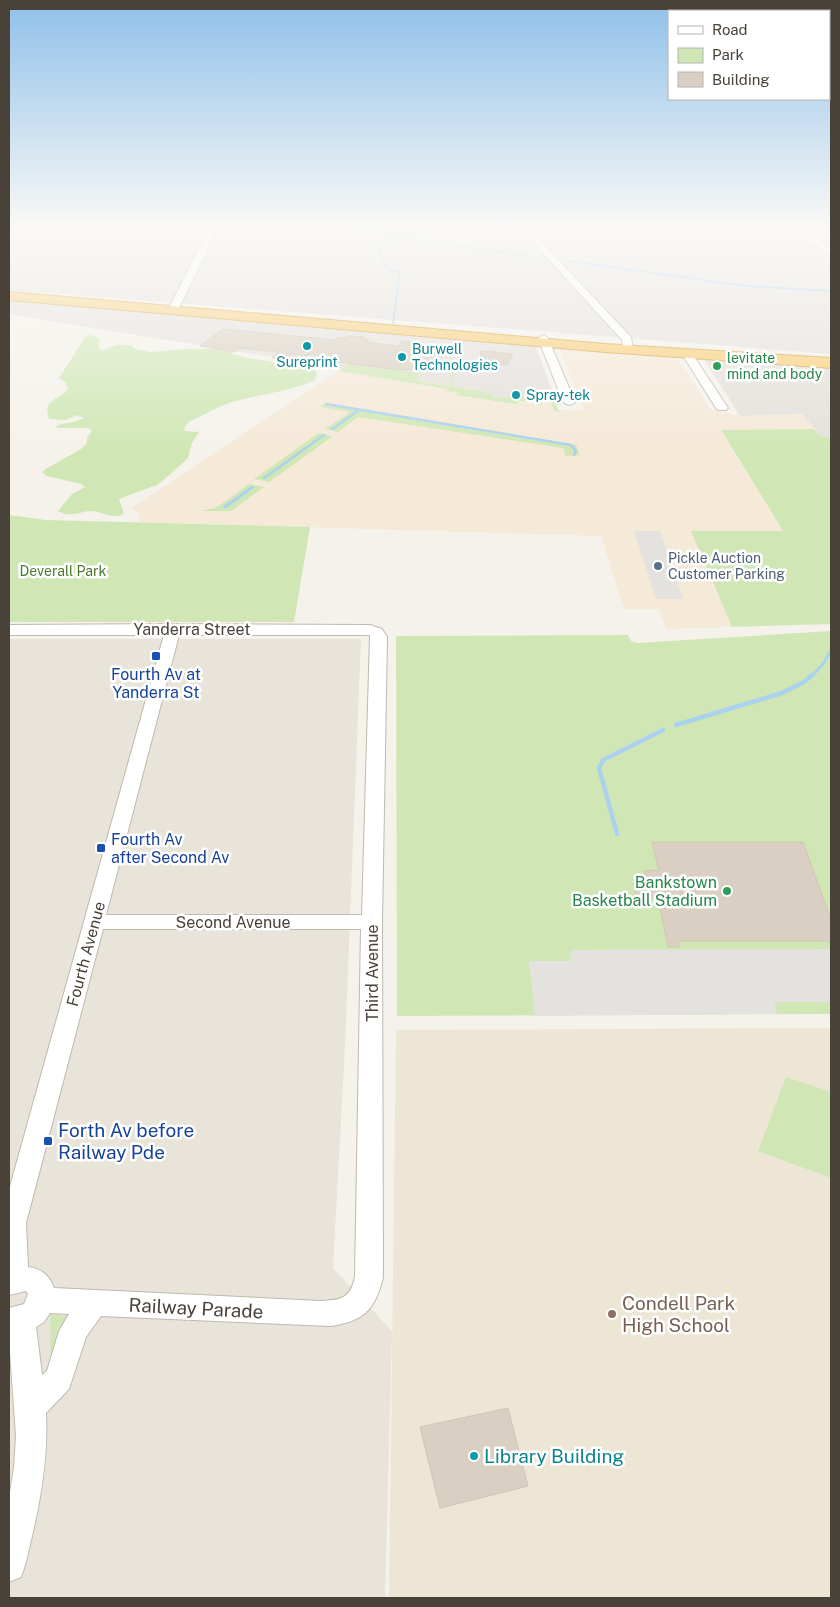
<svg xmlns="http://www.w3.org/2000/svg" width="840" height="1607" font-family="'Public Sans',sans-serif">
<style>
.residential{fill:#e8e4d9}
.commercial{fill:#f5e9d7}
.industrial{fill:#e4e1dc}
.education{fill:#ede6d5}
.green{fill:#d0e7b5}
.parking{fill:#e4e2df}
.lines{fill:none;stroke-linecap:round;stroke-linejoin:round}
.stream-far3{stroke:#aad2ee;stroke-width:2}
.stream-far2{stroke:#aad2ee;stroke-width:2.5}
.stream-far1{stroke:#aad2ee;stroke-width:3}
.stream{stroke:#aad2ee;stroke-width:4.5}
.building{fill:#d9d0c3;stroke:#d1c5b4}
.minor-casing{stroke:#c0b9ad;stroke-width:2}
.highway-casing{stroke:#d8a141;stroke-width:2}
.minor{fill:#fff;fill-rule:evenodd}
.highway{fill:#f8cc72;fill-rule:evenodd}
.culture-dot{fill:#0f9aa8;stroke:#fff;stroke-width:2}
.leisure-dot{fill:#2e9e5b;stroke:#fff;stroke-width:2}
.service-dot{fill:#5c6f8a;stroke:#fff;stroke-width:2}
.transit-dot{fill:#1a4fb4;stroke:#fff;stroke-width:2}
.education-dot{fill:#8d6e63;stroke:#fff;stroke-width:2}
.labels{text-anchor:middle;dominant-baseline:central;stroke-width:5;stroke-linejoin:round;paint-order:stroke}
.far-culture-label{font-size:14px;fill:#0d838f;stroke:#fff;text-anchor:start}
.far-leisure-label{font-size:14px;fill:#27864d;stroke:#fff;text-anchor:start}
.far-service-label{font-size:14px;fill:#4e5e75;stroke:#fff;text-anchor:start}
.far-park-label{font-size:14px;fill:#4a792d;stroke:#fff}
.street-label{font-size:16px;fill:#494239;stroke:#fff}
.transit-label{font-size:16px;fill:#164399;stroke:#fff}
.leisure-label{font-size:16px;fill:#27864d;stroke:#fff;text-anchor:end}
.near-transit-label{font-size:19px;fill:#164399;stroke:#fff;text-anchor:start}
.near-education-label{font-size:19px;fill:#785e54;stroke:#fff;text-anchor:start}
.near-street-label{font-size:19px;fill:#494239;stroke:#fff}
.near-culture-label{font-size:19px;fill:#0d838f;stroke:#fff;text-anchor:start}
</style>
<rect width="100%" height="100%" fill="#f5f2eb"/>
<path class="residential" d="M9,639h352l-16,407 -12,222 59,63 -7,267h-376z"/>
<path class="commercial" d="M559,348l117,8 34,53h-1l31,7 62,-2 12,15 -93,2 62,101 -77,36 26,59 -66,2 -7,-20h-35l-23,-73 -462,-14 1,-7 -8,-7 210,-139 211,27 5,15 26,-1z"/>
<g class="industrial">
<path d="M9,227h822v127l-822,-64z"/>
<path d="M9,300l522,44 4,1 2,4 17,47 -61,2 -1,-5 -483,-79z"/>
<path d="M704,359l127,8v70l-10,-1 -19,-22 -62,2z"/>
</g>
<path class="education" d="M831,1028v570h-442l7,-568z"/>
<g class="green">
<path d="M90,335l9,3v11l5,1 12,-5h15l5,4 15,3 34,-3h29l15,2 4,3 14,4 60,9 10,5 -2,8c-26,12 -56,14 -83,22 -15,5 -29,13 -43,20l-4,4 -1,5 15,1 -7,11 -4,15 -21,19 -10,8 -38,14 5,14 -2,2c-14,4 -23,-5 -32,-4 -11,1 -21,7 -32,0l14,-17 13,-7 -4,-3 -34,-8 -4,-3 1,-3 37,-21 6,-6v-5l5,-7 -3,-3h-32l-1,-2c9,-4 20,-3 28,-8l-7,-3 -11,5 -17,-1c-7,-20 9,-18 19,-30l-2,-6 -7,-5 27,-42z"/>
<path d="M442,338h2l10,49 38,6 1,5 60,-2 -1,-3h6l2,5 -1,4 2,3h-4l1,5 10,2 -14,-1 -4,-11h-9l1,5h-5v-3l-19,-1v3l10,2 -72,-11 2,-2 -10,-2 -3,2 3,-4 -109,-18 9,-7 71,9 -2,8 35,6z"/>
<path d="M326,403l250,42 4,10 -14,1 -3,-8 -205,-31 -20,15 -13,-3 25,-17 -30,-5z"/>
<path d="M814,429l7,7 10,1v187l-99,3 -41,-96h92l-62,-101z"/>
<path d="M319,433l14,3 -64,46 -15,-3z"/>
<path d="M249,484l15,3 -33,24h-31l16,-3z"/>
<path d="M9,515l36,5 265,7 -16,95h-285z"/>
<path d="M831,631v383l-434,2 -1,-380 232,-1 3,6 6,2z"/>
<path d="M786,1077l45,15v86l-73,-27z"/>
<path d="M52,1315l21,2 -22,53 -1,-53z"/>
</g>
<g class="parking">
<path d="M390,336l15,2h24l-1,2 4,7h4l-5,4 -17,-2 7,-6h5l-22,-2 -7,5 -18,-2z"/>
<path d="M634,531h26l23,68h-27z"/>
<path d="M831,949v53h-57l3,12 -242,2 -6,-55h42l-1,-11z"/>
</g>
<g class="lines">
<g class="stream-far3">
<path d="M335,227l35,3 71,14 102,14"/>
<path d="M569,261l177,25 85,5"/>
<path d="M393,323l7,-51 -7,-1 -10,-7 -3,-16 5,-8 15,-2"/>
</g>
<g class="stream-far2">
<path d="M326,404l245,41 5,6 -2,4"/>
<path d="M332,429l27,-19"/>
<path d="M264,478l60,-43"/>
<path d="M250,489l3,-2"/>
</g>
<g class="stream-far1">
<path d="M225,507l26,-19"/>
<path d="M811,677l12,-13 8,-13"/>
</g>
<g class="stream">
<path d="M676,725l106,-32 22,-11 8,-7"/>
<path d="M617,834l-18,-66 4,-8 60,-30"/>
</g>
</g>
<g class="building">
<path d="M223,329l112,11 3,-3 8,1 2,-2 16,1 -2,3h7l-3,2 31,4 6,-5 18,2 -7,6 32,4 -11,10 -15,-2 -9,8 -10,1 -63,-8 -6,6 -60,-10 6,-6 -39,-4 -4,4 -35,-6z"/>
<path d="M480,351l15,1 18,2 -6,11 -23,-1z"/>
<path d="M652,842h151l28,78v21h-153l1,6h-11l-10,-49h-22l-3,-15h14l-3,-12 15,-1z"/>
<path d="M508,1408l20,78 -88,22 -20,-81z"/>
</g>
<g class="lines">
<g class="minor-casing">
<g id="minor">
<path d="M210,227h8l-39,81 -2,2h-6l-2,-2z"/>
<path d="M519,227h312v3h-30l30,19v6l-41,-25 -261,-1 102,108 2,12 -5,3 -5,-3 -1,-9z"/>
<path d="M543,335l5,3 27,64 -2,2 -4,1 -6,-3 -25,-64z"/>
<path d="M687,351l4,1 37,56 -2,2h-8l-2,-2 -34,-54z"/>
<path d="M173,624l197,1 12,4 5,8 -5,285 1,355c-7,32 -20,45 -53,49l-229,-10 -15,21 -17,52 -23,24c2,41 -4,79 -13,119 -4,15 -6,30 -12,45l-12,5v-84l5,-31 2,-31 -7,-98v-30l15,-4 4,-10 -2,-3 -17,4v-105l155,-555h-155v-10zM179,635h191l-8,280h-256zM103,929h258l-6,348c-5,22 -14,23 -35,24l-266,-13c-5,-13 -12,-19 -26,-21l-2,-44zM50,1313l19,1 -10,17 -12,40 -5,4 -6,-48 8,-5z"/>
</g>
</g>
<g class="highway-casing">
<path id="highway" d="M9,292l596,52 226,14v10l-226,-16 -596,-52z"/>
</g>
<use href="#minor" class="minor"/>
<use href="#highway" class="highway"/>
</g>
<linearGradient id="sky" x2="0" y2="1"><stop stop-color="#8fc0ea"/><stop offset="0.5" stop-color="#faf9f6"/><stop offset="1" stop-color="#faf9f6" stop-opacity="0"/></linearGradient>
<rect width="840" height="452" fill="url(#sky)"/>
<g class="culture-dot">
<circle cx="307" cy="346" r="5"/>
<circle cx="402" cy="357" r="5"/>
<circle cx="516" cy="395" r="5"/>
<circle cx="474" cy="1456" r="5"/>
</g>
<g class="leisure-dot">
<circle cx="717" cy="366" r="5"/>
<circle cx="727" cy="891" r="5"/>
</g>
<circle class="service-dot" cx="658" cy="566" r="5"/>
<g class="transit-dot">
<rect x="151" y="651" width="10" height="10" rx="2.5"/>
<rect x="96" y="843" width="10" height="10" rx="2.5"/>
<rect x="43" y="1136" width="10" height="10" rx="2.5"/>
</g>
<circle class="education-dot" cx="612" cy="1314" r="5"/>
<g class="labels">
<g class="far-culture-label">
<text x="412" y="349">Burwell<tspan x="412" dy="16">Technologies</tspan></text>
<text x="307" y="362" text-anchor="middle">Sureprint</text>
<text x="526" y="395">Spray-tek</text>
</g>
<g class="far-leisure-label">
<text x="727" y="358">levitate<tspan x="727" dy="16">mind and body</tspan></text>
</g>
<g class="far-service-label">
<text x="668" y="558">Pickle Auction<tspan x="668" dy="16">Customer Parking</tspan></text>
</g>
<g class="far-park-label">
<text x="63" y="571">Deverall Park</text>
</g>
<g class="street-label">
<text x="192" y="629">Yanderra Street</text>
<text x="233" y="922">Second Avenue</text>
<text transform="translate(86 954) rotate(-75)">Fourth Avenue</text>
<text transform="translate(372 973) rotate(-90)">Third Avenue</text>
</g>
<g class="transit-label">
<text x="156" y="674">Fourth Av at<tspan x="156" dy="18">Yanderra St</tspan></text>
<text x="111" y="839" text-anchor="start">Fourth Av<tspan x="111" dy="18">after Second Av</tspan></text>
</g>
<g class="leisure-label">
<text x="717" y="882">Bankstown<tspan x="717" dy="18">Basketball Stadium</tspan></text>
</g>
<g class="near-transit-label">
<text x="58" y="1130">Forth Av before<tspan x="58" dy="22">Railway Pde</tspan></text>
</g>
<g class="near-education-label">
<text x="622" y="1303">Condell Park<tspan x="622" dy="22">High School</tspan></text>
</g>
<g class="near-street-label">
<text transform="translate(196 1308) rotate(3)">Railway Parade</text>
</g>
<g class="near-culture-label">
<text x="484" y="1456">Library Building</text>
</g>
</g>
<rect width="840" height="1607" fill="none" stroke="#494239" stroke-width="20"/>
<rect x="668" y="10" width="162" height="90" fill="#ffffff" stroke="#b6b3b0"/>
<rect x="678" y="26" width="25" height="8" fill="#ffffff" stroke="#b6b3b0"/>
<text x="712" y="35" font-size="15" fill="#494239">Road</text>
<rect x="678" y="48" width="25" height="15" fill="#d0e7b5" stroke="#b6b3b0"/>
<text x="712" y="60" font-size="15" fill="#494239">Park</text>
<rect x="678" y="72" width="25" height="15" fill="#d9d0c3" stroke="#b6b3b0"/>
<text x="712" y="85" font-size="15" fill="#494239">Building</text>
</svg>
